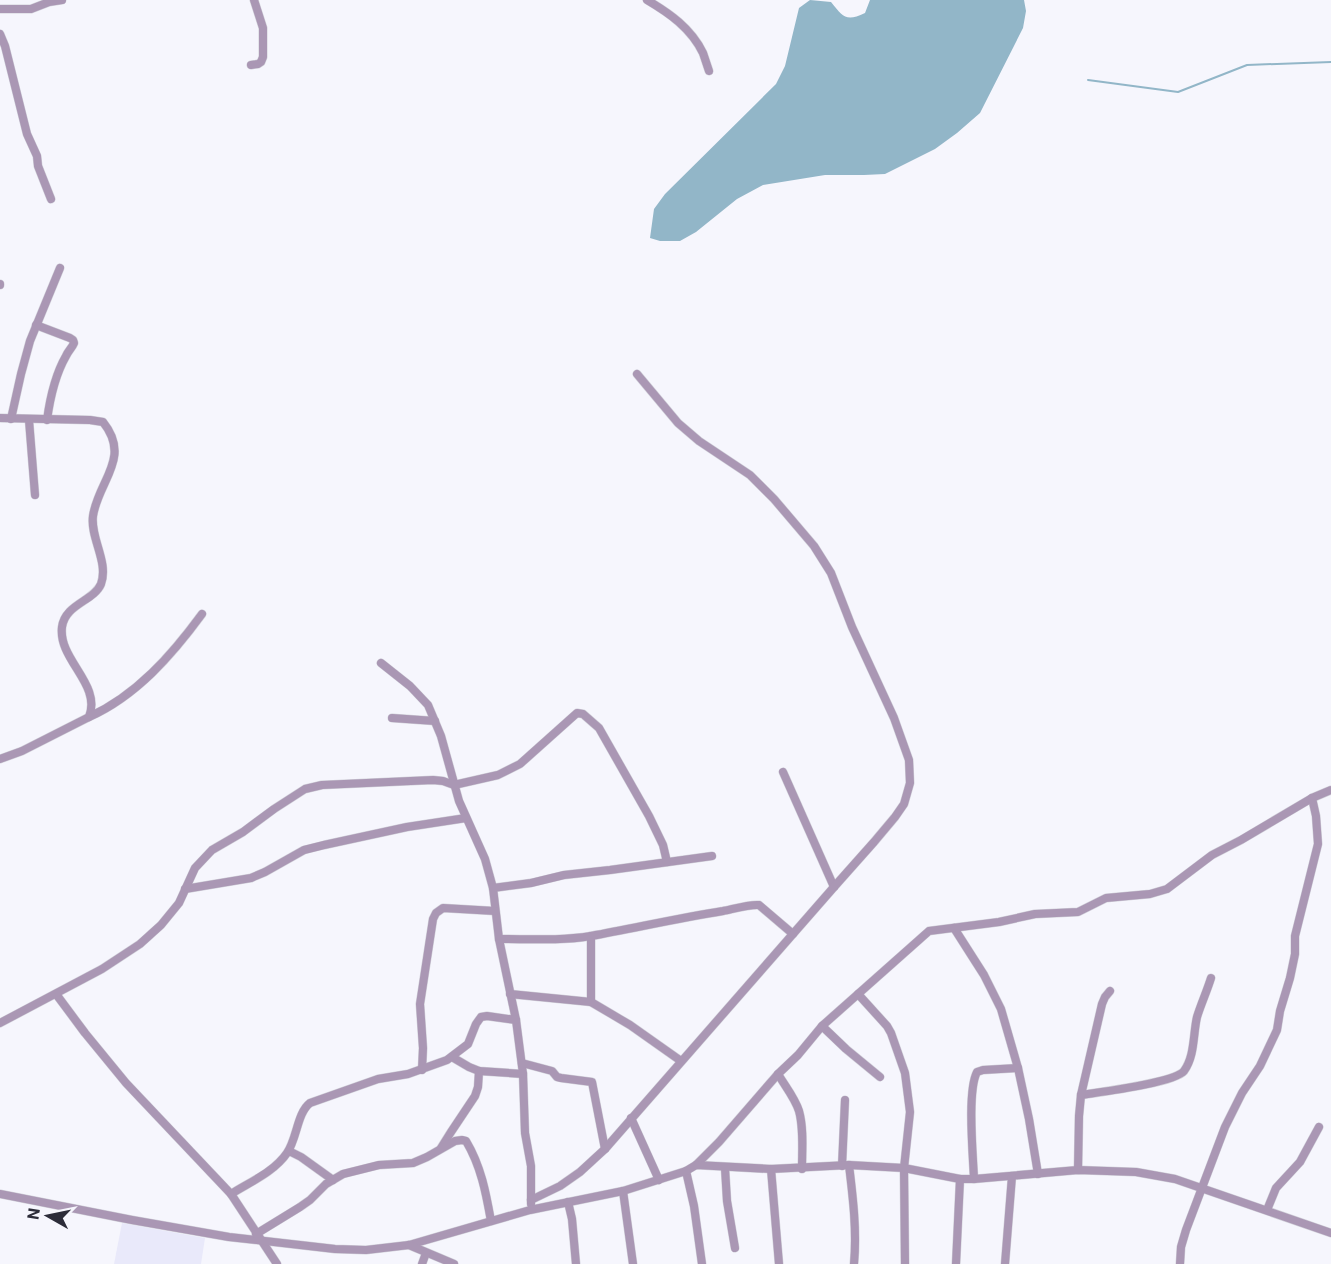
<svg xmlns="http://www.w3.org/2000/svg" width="1331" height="1264" font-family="Roboto,sans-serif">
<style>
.built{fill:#e9e9fa}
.water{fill:#92b6c8}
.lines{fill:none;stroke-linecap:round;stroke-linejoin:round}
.stream{stroke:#92b6c8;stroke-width:2}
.minor-casing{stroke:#d2d2da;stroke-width:9}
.minor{stroke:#aa97b4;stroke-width:8}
</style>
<rect width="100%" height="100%" fill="#f6f6fd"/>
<path class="built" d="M122,1223l83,15 -4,26h-87z"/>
<path class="water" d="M810,0l21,2c12,15 15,20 34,11l5,-13h154l2,11 -3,17 -43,85 -23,20 -22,16 -50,25 -21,1h-39l-62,10 -26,14 -41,33 -16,9h-20l-10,-3 4,-29 11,-15 111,-110 9,-18 14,-58z"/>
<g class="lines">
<path class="stream" d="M1088,80l90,12 69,-27 84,-3"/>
<g class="minor-casing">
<g id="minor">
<path d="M647,0c22,13 44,28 56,53 2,6 4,12 6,18"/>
<path d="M0,9h31l18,-7 13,-2"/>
<path d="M0,34l5,12 22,88 10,22 1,10 13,33"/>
<path d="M251,65l7,-1 3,-2 2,-5v-29l-9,-28"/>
<path d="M0,285v-1"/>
<path d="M36,325l34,13 3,2 1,3c-2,5 -6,8 -8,13 -11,19 -16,42 -19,64"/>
<path d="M0,418l90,2 13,2c29,36 -5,59 -10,94 -3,22 16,46 8,68 -7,17 -36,20 -39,43 -4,33 40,57 27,90l-67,34 -22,8"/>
<path d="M11,419l10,-45 9,-33 30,-73"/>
<path d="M29,420l6,75"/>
<path d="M381,663l29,23 18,19 13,31 18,65 26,58 8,29 6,51 17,81 7,54 2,59 6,33v38"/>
<path d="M89,717c47,-21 83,-62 113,-103"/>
<path d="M392,718l43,3"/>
<path d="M783,772l51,115"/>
<path d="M493,888l38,-5 33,-8 46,-5 102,-14"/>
<path d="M185,889l66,-11 14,-6 39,-22 20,-5 83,-18 59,-9"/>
<path d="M954,928l30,47 17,34 17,59 11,51 9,55"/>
<path d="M591,936v66"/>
<path d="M499,939c31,0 61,2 92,-3 44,-8 88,-18 132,-25 10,-2 27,-7 36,-6l34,29"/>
<path d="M56,994l29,39 41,50 105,111 46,70"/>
<path d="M510,994l81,8 39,23 51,36"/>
<path d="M858,994l29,32 4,7 14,40 5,39 -6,56 1,96"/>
<path d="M0,1023l102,-54 38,-25 21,-19 18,-22 16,-35 17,-18 31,-18 31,-23 31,-20 17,-4 111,-5 10,1 11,4 44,-10 22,-11 57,-51 6,1 16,14 50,88 14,29 4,17"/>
<path d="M822,1026l24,23 34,28"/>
<path d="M452,1057l17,10 10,4 44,3"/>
<path d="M522,1063l30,8 5,6 4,1 31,4 13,67"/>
<path d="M422,1070l1,-22 -3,-44 13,-85 3,-6 7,-5 52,3"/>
<path d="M778,1074c7,12 17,24 21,37 5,18 3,39 3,58"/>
<path d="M1081,1095c19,-3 93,-12 103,-24 11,-15 9,-37 13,-54 4,-13 10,-26 14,-39"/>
<path d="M631,1118l28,62"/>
<path d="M441,1148l10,-16 24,-36 3,-9 1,-16"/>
<path d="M289,1151l12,6 32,23"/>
<path d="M696,1165l23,-23 59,-68 20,-19 24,-29 107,-95 70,-9 36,-8 43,-2 28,-14 44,-4 17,-5 45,-34 29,-15 71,-42 19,-8"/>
<path d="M849,1165c4,33 8,66 5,99"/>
<path d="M842,1166l3,-66"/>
<path d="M725,1168l2,33 8,47"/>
<path d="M771,1169l8,95"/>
<path d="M1078,1170l1,-54 2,-21 21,-91 3,-7 5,-6"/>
<path d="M686,1171l8,35 8,58"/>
<path d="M974,1179c-1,-24 -7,-88 3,-107l6,-2 35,-2"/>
<path d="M623,1191l10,73"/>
<path d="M0,1194l132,26 97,17 106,12 31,1 43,-5 121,-35 93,-19 63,-20 10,-6 75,4 78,-4 55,3 56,11h14l104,-9 58,2 39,7 156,54"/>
<path d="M231,1194c19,-12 43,-22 56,-41 10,-14 10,-40 23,-50l68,-24 30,-5 39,-14 21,-16 8,-20 5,-7 6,-1 29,4"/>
<path d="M531,1200l29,-14 20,-14 25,-23 229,-262 40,-45 21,-25 9,-13 6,-21 -1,-23 -15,-42 -42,-91 -21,-54 -17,-27 -40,-47 -24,-24 -51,-34 -21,-18 -41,-49"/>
<path d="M568,1202l4,17 4,45"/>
<path d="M1267,1210l9,-22 24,-26 19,-35"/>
<path d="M256,1234l44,-27 10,-7 16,-16 17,-10 36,-9 34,-2 14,-6 28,-16 7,-1 4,1c15,25 20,52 25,80"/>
<path d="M409,1245l45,19"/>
<path d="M422,1264l4,-11"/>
<path d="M956,1264l4,-85"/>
<path d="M1005,1264l7,-88"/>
<path d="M1180,1264l1,-17 5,-17 39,-103 17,-34 18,-27 17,-36 3,-19 10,-33 5,-24v-18l23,-92 -2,-28 -4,-18"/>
</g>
</g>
<use href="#minor" class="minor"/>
</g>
<g transform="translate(48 1216) rotate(279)" stroke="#f6f6fd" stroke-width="4.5" paint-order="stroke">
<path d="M0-4.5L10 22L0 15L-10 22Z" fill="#2c2c39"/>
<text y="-9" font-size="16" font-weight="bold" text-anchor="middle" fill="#2c2c39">N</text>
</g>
</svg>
